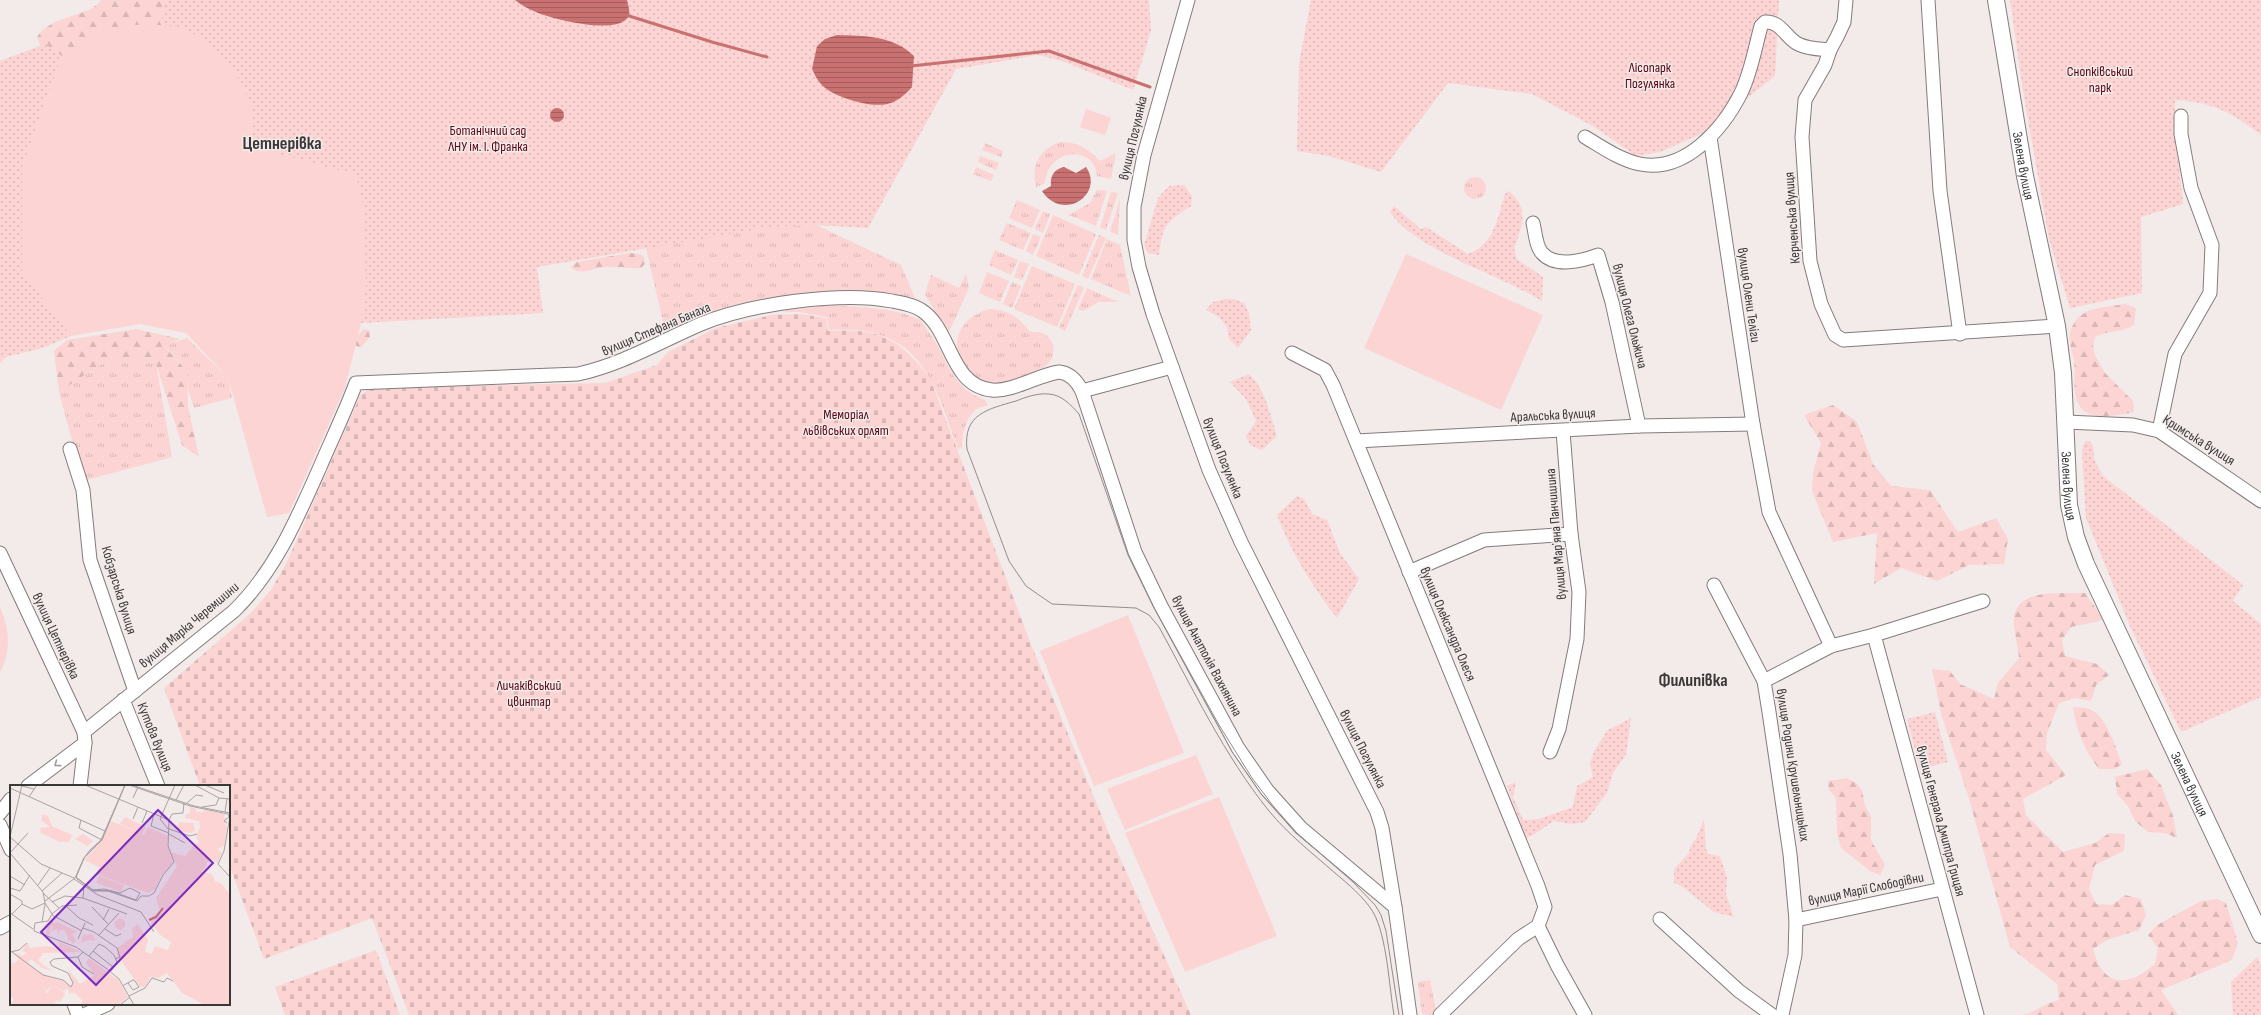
<svg xmlns="http://www.w3.org/2000/svg" width="2261" height="1015" font-family="'Sofia Sans Condensed',sans-serif">
<style>
.grass{fill:url(#grass-tufts)}
.forest{fill:url(#forest-firs)}
.cemetery{fill:url(#cemetery-stones)}
.park{fill:url(#park-dots)}
.pitch{fill:#fbd4d3}
.water{fill:url(#water-rules)}
.lines{fill:none;stroke-linecap:round;stroke-linejoin:round}
.stream{stroke:#c97171;stroke-width:3}
.minor-casing{stroke:#847c7c;stroke-width:15}
.major-casing{stroke:#847c7c;stroke-width:18}
.minor{stroke:#fff;stroke-width:13}
.major{stroke:#fff;stroke-width:16}
.tram{stroke:#938d8d;stroke-width:1}
.oneway{stroke:#9d9c9c}
.labels{text-anchor:middle;dominant-baseline:central;stroke-width:3;stroke-linejoin:round;paint-order:stroke}
.park-label{font-size:14px;fill:#590613;stroke:#f3eaea}
.street-label{font-size:14px;fill:#3b3838;stroke:#f3eaea}
.district-label{font-size:18px;font-weight:bold;fill:#3b3838;stroke:#f3eaea}
.inset-river{fill:none;stroke:#c97171;stroke-width:2}
.inset-road{fill:none;stroke:#a9a3a3;stroke-width:1}
.view{fill:#7b2cbf;fill-opacity:0.15;stroke:#7b2cbf;stroke-width:2}
.inset-edge{fill:none;stroke:#3b3838;stroke-width:2}
</style>
<defs>
<pattern id="grass-tufts" width="24" height="20" patternUnits="userSpaceOnUse"><rect width="24" height="20" fill="#fbd4d3"/><path d="M3 7l-1-3M5 7V3M7 7l1-3M15 17l-1-3M17 17v-4M19 17l1-3" fill="none" stroke="#d8b7b6"/></pattern>
<pattern id="forest-firs" width="22" height="20" patternUnits="userSpaceOnUse"><rect width="22" height="20" fill="#fbd4d3"/><path d="M5 1l3.5 6h-7zM16 11l3.5 6h-7z" fill="#d8b7b6"/></pattern>
<pattern id="cemetery-stones" width="16" height="16" patternUnits="userSpaceOnUse"><rect width="16" height="16" fill="#fbd4d3"/><path d="M2 7V4a2 2 0 0 1 4 0v3zM10 15v-3a2 2 0 0 1 4 0v3z" fill="#d8b7b6"/></pattern>
<pattern id="park-dots" width="8" height="8" patternUnits="userSpaceOnUse"><rect width="8" height="8" fill="#fbd4d3"/><path d="M2 2h.1M6 6h.1" fill="none" stroke="#d8b7b6" stroke-width="1.8" stroke-linecap="round"/></pattern>
<pattern id="water-rules" width="6" height="5" patternUnits="userSpaceOnUse"><rect width="6" height="5" fill="#c97171"/><path d="M0 2.5h6" fill="none" stroke="#a45e5e"/></pattern>
</defs>
<rect width="100%" height="100%" fill="#f3eaea"/>
<g class="grass">
<path d="M1060,142c18,0 27,6 40,19l16,-8 -5,26 -14,-3c-2,-32 -50,-28 -52,7l-9,4c-5,-22 3,-37 24,-45z"/>
<path d="M985,143l18,8 -2,6 -19,-7z"/>
<path d="M980,156l19,7 -3,7 -18,-8z"/>
<path d="M976,167l18,8 -3,6 -18,-7z"/>
<circle cx="1475" cy="188" r="11"/>
<path d="M1097,190l10,1 -11,35 -27,-11 21,-12z"/>
<path d="M1111,192l7,1 -12,37 -6,-2z"/>
<path d="M1120,198l-2,37 -8,-3z"/>
<path d="M1017,200l23,10 -8,18 -23,-10z"/>
<path d="M1043,211l7,3 -7,19 -8,-4z"/>
<path d="M1053,215l43,19 -17,41 -43,-19z"/>
<path d="M1007,223l24,10 -8,17 -24,-10z"/>
<path d="M816,225l85,40 14,33 -34,-5 -38,-2 -47,5 -64,9 -67,25 -19,-82 125,-21z"/>
<path d="M1033,234l8,3 -8,18 -7,-4z"/>
<path d="M1099,235l7,3 -18,41 -6,-3z"/>
<path d="M1107,239l13,6 11,51 -40,-17z"/>
<path d="M995,250l23,10 -7,15 -22,-10z"/>
<path d="M1020,261l9,3 -7,16 -8,-3z"/>
<path d="M1032,266l43,18 -18,43 -43,-18z"/>
<path d="M987,272l22,9 -9,21 -21,-9z"/>
<path d="M966,274l3,14 -21,46 -23,-40 6,-19 28,13z"/>
<path d="M1012,282l9,4 -9,22 -9,-4z"/>
<path d="M1078,285l6,3 -19,43 -6,-3z"/>
<path d="M1087,288l31,14h-19l-16,9 -5,-2z"/>
<path d="M833,305c28,3 60,2 85,14 4,2 7,8 10,12 20,27 22,57 57,69l2,5c-4,2 -10,3 -12,5 -10,9 -13,26 -13,38l-4,1c-25,-72 -40,-125 -129,-119l-2,-13 -27,-5h-15v-2z"/>
<path d="M989,309c19,1 29,7 40,22 5,2 10,0 15,3 14,8 11,24 1,33 -15,5 -31,16 -47,18 -41,4 -63,-60 -9,-76z"/>
<path d="M187,338l41,40 4,20 -38,10 -6,-19 -1,-18 -22,-25z"/>
<path d="M145,357l11,7 16,93 -89,24 -24,-89 45,-30z"/>
<path d="M1430,980l6,30 -6,5 -8,-1 -4,-32z"/>
</g>
<g class="forest">
<path d="M101,0h136l-84,47 -75,14 -34,-5 -7,-19c15,-23 54,-20 64,-37z"/>
<path d="M629,253l11,1 4,3 1,7 -4,4c-13,1 -24,-2 -36,-1 -11,0 -25,10 -34,0l6,-5z"/>
<path d="M2125,304l11,4 -2,17c-12,8 -26,5 -39,12l-2,8 2,10 10,18 28,28 1,11c-12,3 -44,9 -53,-4 -10,-13 -5,-32 -7,-48 -2,-9 -5,-17 -4,-27 1,-4 4,-11 7,-14 12,-13 32,-12 48,-15z"/>
<path d="M136,329l44,10 -15,8 22,24 1,36 11,50 -17,-12 -26,-81 -11,-7 -41,5 -45,30 -5,-41 13,-11z"/>
<path d="M365,329l4,2 1,6 -9,10 -5,-1c-1,-7 3,-14 9,-17z"/>
<path d="M1833,405l24,17 16,42 18,22 39,4 28,42 38,-14 12,21 -4,25 -35,1 -32,16 -36,-13 -27,16 3,-51 -44,9 -21,-51 1,-18 8,-30 -17,-28z"/>
<path d="M2085,593l19,27 -33,7 -9,13 3,16 32,8 12,11 -13,10 -5,16 -16,-3 -16,5 -12,30 -1,17 20,25 -43,24 3,16 37,37 32,-9 14,-10 16,1 -1,17 -29,14 -6,24 7,15 16,1 13,-10 16,4 5,16 -7,15 -32,10 -14,9c11,40 35,38 62,15l3,-16 -10,-13 9,-10 44,-24 16,-2 9,4 12,40 -6,17 -71,30 17,25h-156c14,-3 23,-12 37,-15l-2,-16 -47,-37 -42,-152 -26,-78 -10,-48 18,2 10,13 34,15 4,-16 21,-25c-1,-13 -6,-29 -5,-41 4,-30 50,-23 71,-24z"/>
<path d="M2073,707c5,1 11,0 16,2 17,5 27,39 33,55l-7,5h-16c-14,-18 -23,-39 -26,-62z"/>
<path d="M2147,769l14,16 12,31 4,22 -12,-5 -17,-1 -13,-11 -7,-15 -11,-12 -2,-17z"/>
<path d="M1847,778l9,5 6,7 3,16 6,10v24l14,25 -5,10 -10,-4 -29,-23 -4,-15 -1,-35 -7,-8 -1,-9z"/>
</g>
<g class="cemetery">
<path d="M801,314l25,4 2,13c51,-3 70,6 102,47l102,269 78,189 81,179h-782l-37,-97 -108,41 -35,-95v-78h-29l-36,-98 86,-74 21,-24 16,-28 74,-168 13,-7 231,-4 52,-18 11,-13 48,-24 55,-13z"/>
<path d="M376,950l24,65h-115l-10,-28z"/>
</g>
<g class="park">
<path d="M166,0h983l2,31 -18,59 -68,-28 -27,-7 -82,14 -88,159 -52,-3 -45,2 -234,40 6,46 -182,10 5,-37 -10,-111 -104,-28 1,-30 -12,-35 -80,-57z"/>
<path d="M1311,0h468l-4,76 -72,57 -43,19 -24,4 -43,-30 -61,-32 -84,-11 -67,89 -52,-16 -32,-5 2,-88z"/>
<path d="M2010,0h251v135c-30,-23 -48,-33 -86,-35v20l8,84 -42,13 1,76 -72,15 -21,-69 -26,-148z"/>
<path d="M45,44l17,12 -40,111v104l49,65 -28,12 -37,9 -6,6v-302z"/>
<path d="M1184,185l8,11 -1,10c-26,17 -28,18 -32,49l-11,-2 -4,-8 14,-47 11,-12z"/>
<path d="M1509,191c21,18 13,35 5,58l3,10 26,18 -1,24c-41,-26 -127,-51 -152,-89l4,-6 27,23 5,-2 42,27c26,-9 30,-37 37,-60z"/>
<path d="M1225,299h8l11,4 5,10 2,17 -13,18 -9,-9 -2,-12 -8,-10 -13,-7 7,-8z"/>
<path d="M1249,374c17,16 21,41 28,62l-15,14 -12,-5 -4,-9 10,-15 -10,-22 -16,-17z"/>
<path d="M2086,441h3l4,4 1,14 9,17 140,109 -10,16 28,23v73l-80,35 -51,-106 -44,-108 -4,-64 1,-10z"/>
<path d="M1297,496l7,3 8,15 15,6 13,33 19,26 -22,39c-25,-32 -46,-66 -60,-103z"/>
<path d="M1935,712l13,50 -28,7 -13,-50z"/>
<path d="M1631,718l-5,37 -13,18 -6,20 -22,29 -13,2 -18,-3c-9,5 -18,14 -28,17l-19,-52 9,-4 -3,15 10,23 16,-1 34,-12 4,-21 16,-9 -3,-14 5,-14 13,-19z"/>
<path d="M1704,819l2,30 2,5 12,2 7,22 -1,17 8,22 -20,-5 -31,-25 -9,-4v-14l15,-16 2,-8 5,-6z"/>
<path d="M2257,957l4,8v50h-28l-2,-33z"/>
</g>
<g class="pitch">
<path d="M131,25c15,0 31,-1 46,2 35,9 71,53 76,89 1,10 -1,21 -1,31l104,28 8,34 2,77 -5,37 -16,65 -56,125 -22,4 -39,-139 -42,-45 -46,-9 -69,12 -49,-65v-104l40,-111 21,-16 23,-9z"/>
<path d="M1086,109l25,9 -6,17 -25,-8z"/>
<path d="M1406,254l137,61 -42,95 -137,-62z"/>
<path d="M0,607c9,21 12,44 0,65z"/>
<path d="M1128,615l56,138 -90,33 -54,-135z"/>
<path d="M1196,755l17,39 -88,36 -18,-41z"/>
<path d="M1219,797l58,139 -92,36 -60,-139z"/>
</g>
<g class="water">
<path d="M515,0h112c1,4 3,11 2,15 -8,22 -77,4 -93,-3 -8,-3 -15,-7 -21,-12z"/>
<path d="M837,35c28,1 55,0 77,21l-2,31c-7,8 -15,15 -25,17 -17,4 -54,-7 -65,-19 -5,-5 -7,-10 -10,-16l5,-23 8,-7z"/>
<circle cx="557" cy="115" r="7"/>
<path d="M1086,167c19,27 -23,56 -44,24l9,-5c-1,-10 3,-17 13,-19l12,6z"/>
</g>
<g class="lines">
<g class="stream">
<path d="M626,15l86,27 55,15"/>
<path d="M911,66l138,-15 101,36"/>
</g>
<g class="minor-casing">
<g id="minor">
<path d="M1188,0l-44,155 -10,52v33l5,27 14,47 56,156 32,72 136,270 5,16 13,79 15,108"/>
<path d="M1846,0l-2,22 -7,15 -7,13 -5,15 -20,35 -3,37 8,124 11,43 14,31 8,5 214,-14"/>
<path d="M1928,0l12,191 20,143"/>
<path d="M1585,137c17,10 35,23 55,27 45,9 83,-35 101,-71 10,-20 14,-45 20,-67l4,-4c16,-1 21,16 33,22 10,5 21,5 32,6"/>
<path d="M1710,137l43,287 16,88 62,134"/>
<path d="M1533,223c2,8 3,24 9,30 13,15 40,8 56,2l14,47 27,124"/>
<path d="M1292,353l33,17 8,15 205,501 7,21 -7,19"/>
<path d="M1082,391l90,-24"/>
<path d="M2066,422l67,3 26,6 102,70"/>
<path d="M2159,431l16,-77 35,-61 2,-48 -21,-57 -10,-54v-18"/>
<path d="M1356,441l283,-15 114,-2"/>
<path d="M70,449l13,41 7,70 45,131"/>
<path d="M0,553l84,179"/>
<path d="M1409,572l75,-32 87,-6"/>
<path d="M1714,585l50,96 5,31 21,142 6,66 -1,35 -13,60"/>
<path d="M1874,635l103,380"/>
<path d="M1764,681l67,-35 43,-11 109,-34"/>
<path d="M123,700l35,86"/>
<path d="M1550,752l9,-23 18,-90 2,-47 -8,-58 -8,-103"/>
<path d="M28,786l57,-43"/>
<path d="M80,786l5,-43 -1,-11 150,-121c41,-40 63,-92 86,-144 12,-28 25,-55 36,-84l222,-9c45,-10 81,-32 123,-50 49,-20 139,-33 191,-23 9,2 20,3 29,9 31,19 28,76 71,80 20,2 46,-15 67,-18 11,1 18,9 23,19l53,161 26,54 77,142 29,42 34,38 94,79"/>
<path d="M0,813l11,-14"/>
<path d="M0,825l11,25"/>
<path d="M1660,919l79,72 33,24"/>
<path d="M1796,920l146,-31"/>
<path d="M0,928l11,-6"/>
<path d="M74,1004l4,11"/>
<path d="M84,1015l24,-11"/>
<path d="M1440,1015l78,-76 20,-13 19,39 28,50"/>
</g>
</g>
<g class="major-casing">
<g id="major">
<path id="s1" d="M1996,0l29,176 32,150 6,47 6,132 7,32 10,27 175,371"/>
</g>
</g>
<use href="#minor" class="minor"/>
<use href="#major" class="major"/>
<path class="tram" d="M1394,1015c-5,-29 -7,-79 -21,-103 -9,-15 -25,-28 -38,-39 -23,-20 -47,-39 -66,-62 -45,-56 -76,-122 -110,-184l-10,-12 -13,-7 -84,-4 -26,-18 -17,-25 -42,-112c-4,-35 21,-40 49,-48 10,-4 21,-8 33,-7 13,1 22,11 30,20l49,141 25,51 66,119 33,53 22,29 23,26 56,49 22,23 6,10 5,16 13,84"/>
</g>
<defs><path id="oneway-chevron" d="M-2-3.5L2.5 0L-2 3.5" fill="none" stroke-width="1.6" stroke-linecap="round" stroke-linejoin="round"/></defs>
<use class="oneway" href="#oneway-chevron" transform="translate(57 764) rotate(143)"/>
<g class="labels">
<g class="park-label">
<text x="1650" y="67">Лісопарк<tspan x="1650" dy="16">Погулянка</tspan></text>
<text x="2100" y="71">Снопківський<tspan x="2100" dy="16">парк</tspan></text>
<text x="488" y="130">Ботанічний сад<tspan x="488" dy="16">ЛНУ ім. І. Франка</tspan></text>
<text x="846" y="414">Меморіал<tspan x="846" dy="16">львівських орлят</tspan></text>
<text x="529" y="685">Личаківський<tspan x="529" dy="16">цвинтар</tspan></text>
</g>
<g class="street-label">
<text transform="translate(1133 138) rotate(-77)">вулиця Погулянка</text>
<text stroke="none"><textPath href="#s1" startOffset="168">Зелена вулиця</textPath></text>
<text transform="translate(1792 218) rotate(-94)">Керченська вулиця</text>
<text transform="translate(1749 295) rotate(82)">вулиця Олени Теліги</text>
<text transform="translate(1630 316) rotate(76)">вулиця Олега Ольжича</text>
<text transform="translate(656 329) rotate(-23)">вулиця Стефана Банаха</text>
<text transform="translate(1553 415) rotate(-3)">Аральська вулиця</text>
<text transform="translate(2199 440) rotate(32)">Кримська вулиця</text>
<text transform="translate(1223 458) rotate(68)">вулиця Погулянка</text>
<text stroke="none"><textPath href="#s1" startOffset="492">Зелена вулиця</textPath></text>
<text transform="translate(1556 534) rotate(-95)">вулиця Марʼяна Панчишина</text>
<text transform="translate(119 590) rotate(73)">Кобзарська вулиця</text>
<text transform="translate(1448 624) rotate(67)">вулиця Олександра Олеся</text>
<text transform="translate(189 625) rotate(-40)">вулиця Марка Черемшини</text>
<text transform="translate(56 636) rotate(65)">вулиця Цетнерівка</text>
<text transform="translate(1207 656) rotate(62)">вулиця Анатолія Вахнянина</text>
<text transform="translate(155 737) rotate(68)">Кутова вулиця</text>
<text transform="translate(1363 749) rotate(63)">вулиця Погулянка</text>
<text transform="translate(1793 765) rotate(81)">вулиця Родини Крушельницьких</text>
<text stroke="none"><textPath href="#s1" startOffset="816">Зелена вулиця</textPath></text>
<text transform="translate(1941 821) rotate(75)">вулиця Генерала Дмитра Грицая</text>
<text transform="translate(1866 889) rotate(-12)">вулиця Марії Слободівни</text>
</g>
<g class="district-label">
<text x="282" y="143">Цетнерівка</text>
<text x="1693" y="680">Филипівка</text>
</g>
</g>
<g transform="translate(10 785)">
<rect width="220" height="220" fill="#f3eaea"/>
<path d="M33,29l5,2 4,10 20,9 -3,7h-9l-19,-9 -1,-5 10,-1 -9,-7zM73,49l10,7 -6,5 -12,-7zM43,132v6l5,-1 19,10 -5,2 4,7 -3,3 -3,-4 -3,1 1,-4 -4,-7h-4l-2,4 -1,-5 -5,2 1,-5h-2l-1,9 -4,-1 1,-6 -3,-2zM74,149l3,2 2,-2 4,1 3,6 -7,-1 -9,3zM6,168l8,4 -1,-2 6,-2 12,1 -3,7 14,10 -10,-3 -11,-9 -5,2 17,15 22,6 10,10 -6,2 -1,-5 -5,2 -11,-6 -7,7 10,7 1,3 -2,1 -44,-27v-14l4,2 5,-5z" fill="#fbd4d3"/>
<path d="M115,32l21,10 -4,7 2,1 4,-8 20,9 -1,9 6,18 -12,13 -6,13 -7,4 -52,-19 3,-7 -15,-7 17,-18 10,-21 29,12 -20,-9z" fill="#fbd4d3"/>
<path d="M180,22l6,2v3l5,-1 -1,3 5,-4 20,4 -1,4h4l-4,3 3,6 -3,19 -7,3 5,4 -5,9 -7,-3 -3,4 -10,-13 -6,-1 3,-5 5,-1 -3,-6 4,-10 -1,-6 -14,-3v-3l5,-2zM167,81l35,8 3,7 7,3 8,11v110h-25l-23,-12 -15,-20 -9,5 -8,-1 -4,9 -6,1 -23,-32v-7l16,-11 -1,-9 6,-3 10,14 -3,13 7,2 3,-8 13,4 3,-8 -12,-8 -10,-15 11,-8 -4,-13zM50,157l21,10 -38,1 -6,9 -6,-3 -4,4 20,13 17,4 7,7 2,-4 -5,-14 12,15 15,-9 -9,-12 3,-5 29,22 10,17 -10,8h-38l3,-4 -21,-21 -16,-3 -5,-2 -8,13 22,16 -45,1 4,-5 -4,-6v-31l5,1 4,-5 -7,-7 14,5 3,-3 -7,-3 6,-8 2,5 17,-2 11,3z" fill="#fbd4d3"/>
<path d="M170,37l13,1 2,7 -4,3 -12,-2 -2,-5zM181,64l6,1 6,6 4,9 -6,7 -9,-3 -7,4 -8,-7 -7,-14 15,4zM89,91l25,9 -3,7 -25,-9zM104.5 139a5.5 5.5 0 1 1 11 0a5.5 5.5 0 1 1-11 0ZM42,200l13,8 -5,9 -13,-8z" fill="#fbd4d3"/>
<path class="inset-river" d="M139,135l7,-3 7,-9"/>
<path class="inset-road" d="M75,0l84,35M115,0l-24,55 -11,10 -6,8 -8,19 1,2 15,11 19,1 25,9 4,-7 -10,-5 -10,5 -16,-4 -11,1 -17,-13 8,-19 18,-19 23,-54M119,0l61,21 38,8 1,3 -5,4 3,2M122,0l62,21 36,7M185,0l24,13 11,1M195,0l19,8M12,1l12,3M0,3l95,43M19,12l8,-12M123,13l5,-11M166,15l8,-15M177,18l9,-8 7,1M192,22l14,-2 3,-7M215,27l2,-13M144,29l-3,12 18,7M220,31l-6,35 -6,13 12,13M123,34l5,-12M71,35l-2,8 23,12M132,38l5,-12M158,44l-8,-10 15,-34M159,44l21,7 7,-2M159,49l16,9M0,52l12,-52M0,52l31,27 33,14M0,68l18,-20M0,68l33,39 2,11 7,11 -4,7 -13,2 -1,8 42,16 31,22 12,10 15,26M0,91l15,9M64,94l24,16 43,17 13,20M28,100l12,-17M0,103l10,3 10,-16M32,106l20,-18M82,106h16l29,10 4,-5h8l5,-3 9,-18 11,-13 -6,-16 1,-26 3,-6 11,-1 1,-10M33,108l16,15M0,109l12,7v3M73,113l44,16M35,116l30,-23 9,-20 18,-18 23,-55M42,117l13,-6 18,2 1,-13M12,119l10,5 13,-6M56,121l13,12 14,7M82,122l17,18M0,128l23,16M2,129l10,-10M42,129l10,-8 15,-1M42,130l30,16M93,135l6,-11M32,137l3,-18M73,143l11,4 23,16 3,9 -5,2M95,144l11,7 5,-2M89,150l20,-22M68,154l7,-16M83,166l20,16M0,167l9,-2 8,-7M2,167l31,23 20,5 8,7 2,-4 -5,-10 -16,-7 -2,-4 4,-3 24,-2 5,-5M79,171l10,-12 6,3 9,8 3,7 -6,9M68,172l4,10 12,7M113,201l1,-1 9,-5h1l5,7 -6,3 -5,-7M119,211l16,-8 7,-10 12,4 3,-4 6,3M110,220l10,-8"/>
<path class="view" d="M148,25l55,53 -117,122 -55,-53z"/>
<rect width="220" height="220" class="inset-edge"/>
</g>
</svg>
